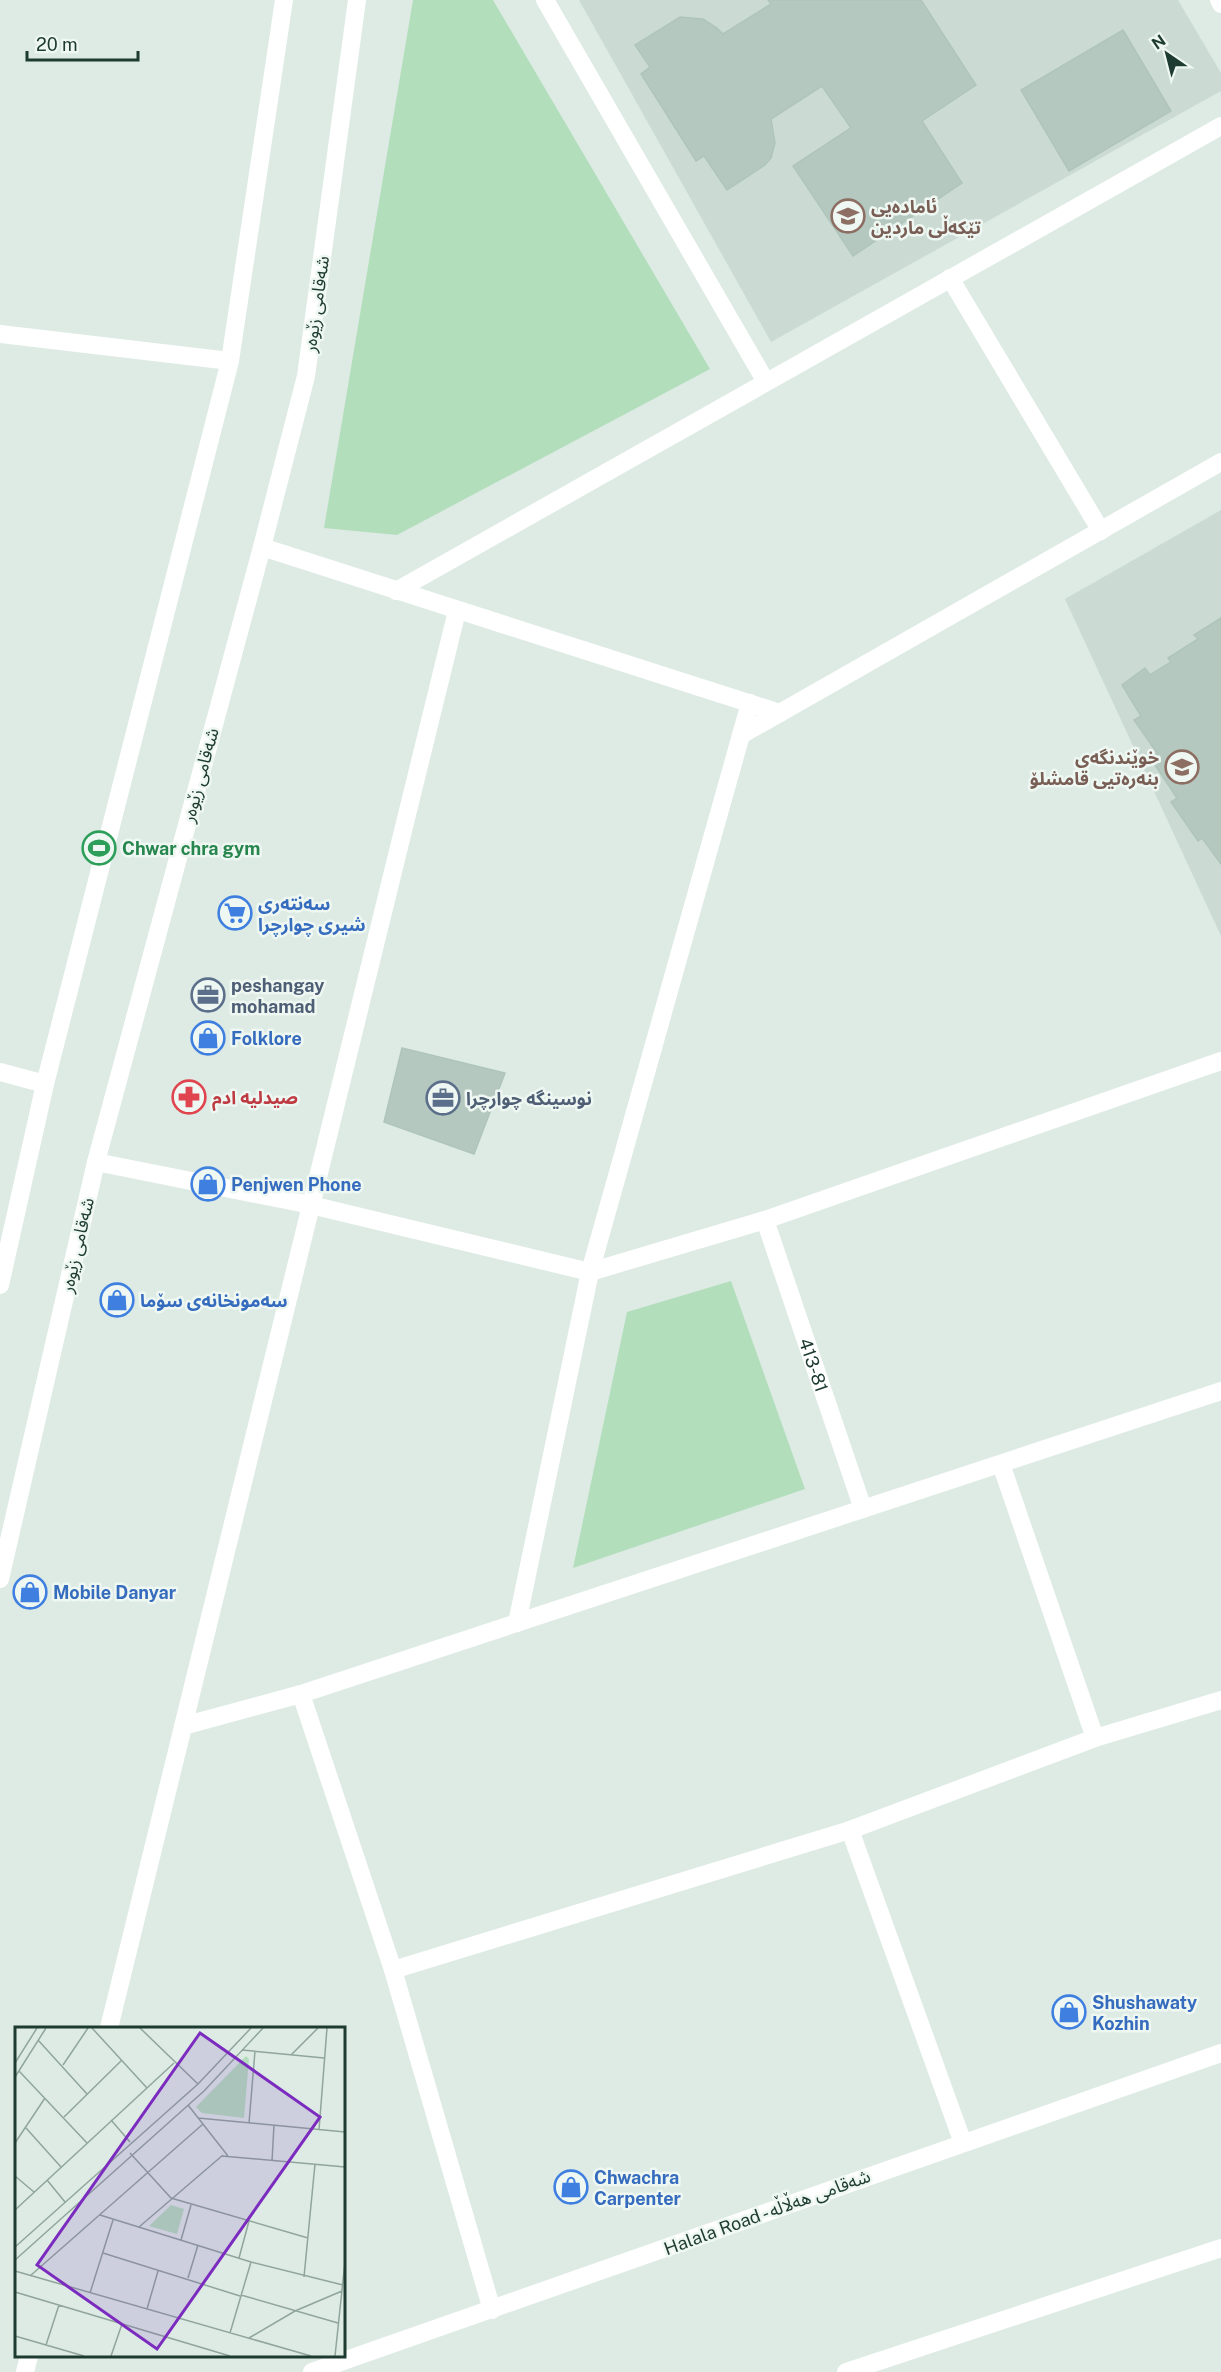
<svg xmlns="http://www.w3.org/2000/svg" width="1221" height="2372" font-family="'Public Sans','Noto Sans Arabic',sans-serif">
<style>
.built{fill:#cbdbd3}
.green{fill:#b3debc}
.building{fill:#b5c8bf;stroke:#afc5ba;stroke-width:1.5}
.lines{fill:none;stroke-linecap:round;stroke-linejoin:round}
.minor{stroke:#fff;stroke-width:18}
.tertiary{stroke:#fff;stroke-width:18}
.secondary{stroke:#fff;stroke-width:18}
.labels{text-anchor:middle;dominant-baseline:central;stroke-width:5;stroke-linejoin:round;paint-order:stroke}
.education-label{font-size:18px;font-weight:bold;fill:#785e54;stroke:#eef7f2;text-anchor:start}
.street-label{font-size:18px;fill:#1d3b31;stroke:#eef7f2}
.leisure-label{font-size:18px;font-weight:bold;fill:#27864d;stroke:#eef7f2;text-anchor:start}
.shop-label{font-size:18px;font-weight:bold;fill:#366cbe;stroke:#eef7f2;text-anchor:start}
.service-label{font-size:18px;font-weight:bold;fill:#4e5e75;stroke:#eef7f2;text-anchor:start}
.health-label{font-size:18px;font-weight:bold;fill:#be3a42;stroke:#eef7f2;text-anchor:start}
.inset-road{fill:none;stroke:#90a59c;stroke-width:1.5}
.view{fill:#7b2cbf;fill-opacity:0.15;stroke:#7b2cbf;stroke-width:3}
.inset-edge{fill:none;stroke:#1d3b31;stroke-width:3}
</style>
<rect width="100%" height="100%" fill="#ddebe4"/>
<g class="built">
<path d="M579,0h599l43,73v18l-450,251z"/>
<path d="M1221,510v426l-156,-337z"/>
</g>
<g class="green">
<path d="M413,0h80l217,369 -313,166 -73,-7z"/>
<path d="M731,1281l74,208 -232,79 54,-256z"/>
</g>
<g class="building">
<path d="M768,0h153l55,85 -54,36 40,62 -109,73 -60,-90 58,-38 -29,-42 -51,33 4,24 -4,15 -6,7 -38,25 -23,-34 -8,5 -55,-87 9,-7 -15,-22 45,-28 23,2 14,9 6,6 48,-30z"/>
<path d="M1123,30l48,81 -102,60 -48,-81z"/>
<path d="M1221,618v246l-19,-26 -4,3 -27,-39 6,-4 -26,-39 6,-6 -23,-33 7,-4 -19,-31 23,-17 5,7 21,-13 -3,-4 30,-19 -4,-4z"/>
<path d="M402,1048l103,25 -31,81 -90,-32z"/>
</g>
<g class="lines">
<g class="minor">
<path d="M545,0l221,382"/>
<path d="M1219,0l2,4"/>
<path d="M950,278l151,253"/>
<path d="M0,334l230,27"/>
<path d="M262,547l518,166"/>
<path d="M396,591l825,-465"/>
<path d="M741,735l480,-273"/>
<path d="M0,1072l45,12"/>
<path d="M96,1162l215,43 279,67 175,-52 456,-159"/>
<path id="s1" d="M765,1220l98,289"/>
<path d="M1001,1464l94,274"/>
<path d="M517,1623l73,-351 160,-569"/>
<path d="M301,1694l92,276 99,340"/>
<path d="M183,1726l118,-32 920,-303"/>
<path d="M850,1830l113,313"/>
<path d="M393,1970l457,-140 245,-92 126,-38"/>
<path d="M109,2028l348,-1417"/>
<path d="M25,2372l4,-16"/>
</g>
<g class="tertiary">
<path d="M312,2372l909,-319"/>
<path d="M846,2372l375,-124"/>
</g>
<g class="secondary">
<path d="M0,1285l45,-201 185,-723 54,-361"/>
<path d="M0,1579l96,-417 166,-615 44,-171 51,-376"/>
</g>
</g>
<defs>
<g id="school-ring" transform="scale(1.725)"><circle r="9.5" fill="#eef7f2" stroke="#8d6e63" stroke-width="1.5"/><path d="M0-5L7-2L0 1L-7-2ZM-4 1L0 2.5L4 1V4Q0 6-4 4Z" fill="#8d6e63"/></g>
<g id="stadium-ring" transform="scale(1.725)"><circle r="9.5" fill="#eef7f2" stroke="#2e9e5b" stroke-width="1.5"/><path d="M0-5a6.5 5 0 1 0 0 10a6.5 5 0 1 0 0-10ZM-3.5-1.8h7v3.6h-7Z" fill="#2e9e5b"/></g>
<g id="supermarket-ring" transform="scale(1.725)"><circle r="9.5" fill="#eef7f2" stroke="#3f7fe0" stroke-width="1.5"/><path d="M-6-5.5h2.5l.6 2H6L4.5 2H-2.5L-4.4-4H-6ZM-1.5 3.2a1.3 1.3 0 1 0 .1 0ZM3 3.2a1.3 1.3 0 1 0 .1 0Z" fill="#3f7fe0"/></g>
<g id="office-ring" transform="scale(1.725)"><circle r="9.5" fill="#eef7f2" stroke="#5c6f8a" stroke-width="1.5"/><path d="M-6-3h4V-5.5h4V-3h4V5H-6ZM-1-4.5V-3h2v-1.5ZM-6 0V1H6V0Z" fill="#5c6f8a"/></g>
<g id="shop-ring" transform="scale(1.725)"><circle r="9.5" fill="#eef7f2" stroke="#3f7fe0" stroke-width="1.5"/><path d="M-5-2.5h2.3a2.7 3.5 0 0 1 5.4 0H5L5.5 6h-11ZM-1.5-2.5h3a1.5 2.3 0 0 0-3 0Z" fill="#3f7fe0"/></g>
<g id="pharmacy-ring" transform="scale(1.725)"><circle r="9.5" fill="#eef7f2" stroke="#e0444e" stroke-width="1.5"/><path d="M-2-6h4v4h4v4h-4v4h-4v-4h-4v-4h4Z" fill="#e0444e"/></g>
</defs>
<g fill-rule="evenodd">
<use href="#school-ring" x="848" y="216"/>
<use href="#school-ring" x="1182" y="767"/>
<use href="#stadium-ring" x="99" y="848"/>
<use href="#supermarket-ring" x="235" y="913"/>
<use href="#office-ring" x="208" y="995"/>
<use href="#shop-ring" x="208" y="1038"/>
<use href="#pharmacy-ring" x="189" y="1097"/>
<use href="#office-ring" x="443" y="1098"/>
<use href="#shop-ring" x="208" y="1184"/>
<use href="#shop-ring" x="117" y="1300"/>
<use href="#shop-ring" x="30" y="1592"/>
<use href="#shop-ring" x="1069" y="2012"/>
<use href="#shop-ring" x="571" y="2187"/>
</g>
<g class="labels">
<g class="education-label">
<text x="871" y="206">ئامادەیی<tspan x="871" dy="21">تێکەڵی ماردین</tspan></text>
<text x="1159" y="757" text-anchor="end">خوێندنگەی<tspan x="1159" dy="21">بنەرەتیی قامشلۆ</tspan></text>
</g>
<g class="street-label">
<text transform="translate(316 304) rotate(-82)">شەقامی زێوەر</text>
<text transform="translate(200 775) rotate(-75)">شەقامی زێوەر</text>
<text transform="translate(77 1245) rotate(-77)">شەقامی زێوەر</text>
<text stroke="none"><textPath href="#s1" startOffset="153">413-81</textPath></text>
<text transform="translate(767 2212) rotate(-20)">Halala Road - شەقامی هەڵاڵە</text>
</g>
<g class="leisure-label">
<text x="122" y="848">Chwar chra gym</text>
</g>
<g class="shop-label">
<text x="258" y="903">سەنتەری<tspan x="258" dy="21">شیری چوارچرا</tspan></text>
<text x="231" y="1038">Folklore</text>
<text x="231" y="1184">Penjwen Phone</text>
<text x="140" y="1300">سەمونخانەی سۆما</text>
<text x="53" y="1592">Mobile Danyar</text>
<text x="1092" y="2002">Shushawaty<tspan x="1092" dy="21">Kozhin</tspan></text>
<text x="594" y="2177">Chwachra<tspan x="594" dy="21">Carpenter</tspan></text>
</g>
<g class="service-label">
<text x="231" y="985">peshangay<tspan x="231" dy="21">mohamad</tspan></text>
<text x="466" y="1098">نوسینگە چوارچرا</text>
</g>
<g class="health-label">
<text x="212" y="1097">صیدلیە ادم</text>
</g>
</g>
<g transform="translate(15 2027)">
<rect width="330" height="330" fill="#ddebe4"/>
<path d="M231,29l3,3 -5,59 -42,-5 -6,-6zM156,178l13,4 -7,25 -28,-8z" fill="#b3debc"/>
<path class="inset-road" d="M77,1l55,60M125,1l58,56M23,13l49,54M227,23l82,8M276,28l27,-27M0,36l22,-35M48,38l25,-37M4,44l68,72M0,50l31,-49M173,78l40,51M49,90l58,-57M183,91l147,14M96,93l19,22M234,96l6,-72M11,101l35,39M304,103l8,-102M0,116l30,-45M115,126l41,45 137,40M207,129l123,11M257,134l2,-36M0,149l19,16M32,153l18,22M0,183l159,-147M85,188l151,47 92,23M124,200l84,-72M166,213l10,-35M0,220l183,-163 53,-56M88,226l137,43M224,231l10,-37M0,233l189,-169 59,-63M0,244l296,85M15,249l173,-152M289,250l11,-113M173,251l10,-33M0,265l215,64M75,266l23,-73M226,268l97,28M132,282l11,-38M215,306l21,-71M0,309l69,20M234,311l46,-27 47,-20M31,318l13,-40M96,329l11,-32M320,329l10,-94"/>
<path class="view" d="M185,6l120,84 -163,232 -120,-84z"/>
<rect width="330" height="330" class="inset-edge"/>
</g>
<g transform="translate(1167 54) rotate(325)" stroke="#eef7f2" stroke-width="4.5" paint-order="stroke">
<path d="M0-4.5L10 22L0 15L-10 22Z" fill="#1d3b31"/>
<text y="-9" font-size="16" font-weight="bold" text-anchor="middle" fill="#1d3b31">N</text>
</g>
<path d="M27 51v9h111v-9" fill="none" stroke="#1d3b31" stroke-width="3"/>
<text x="36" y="51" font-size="18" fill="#1d3b31" stroke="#eef7f2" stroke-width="4.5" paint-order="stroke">20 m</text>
</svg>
